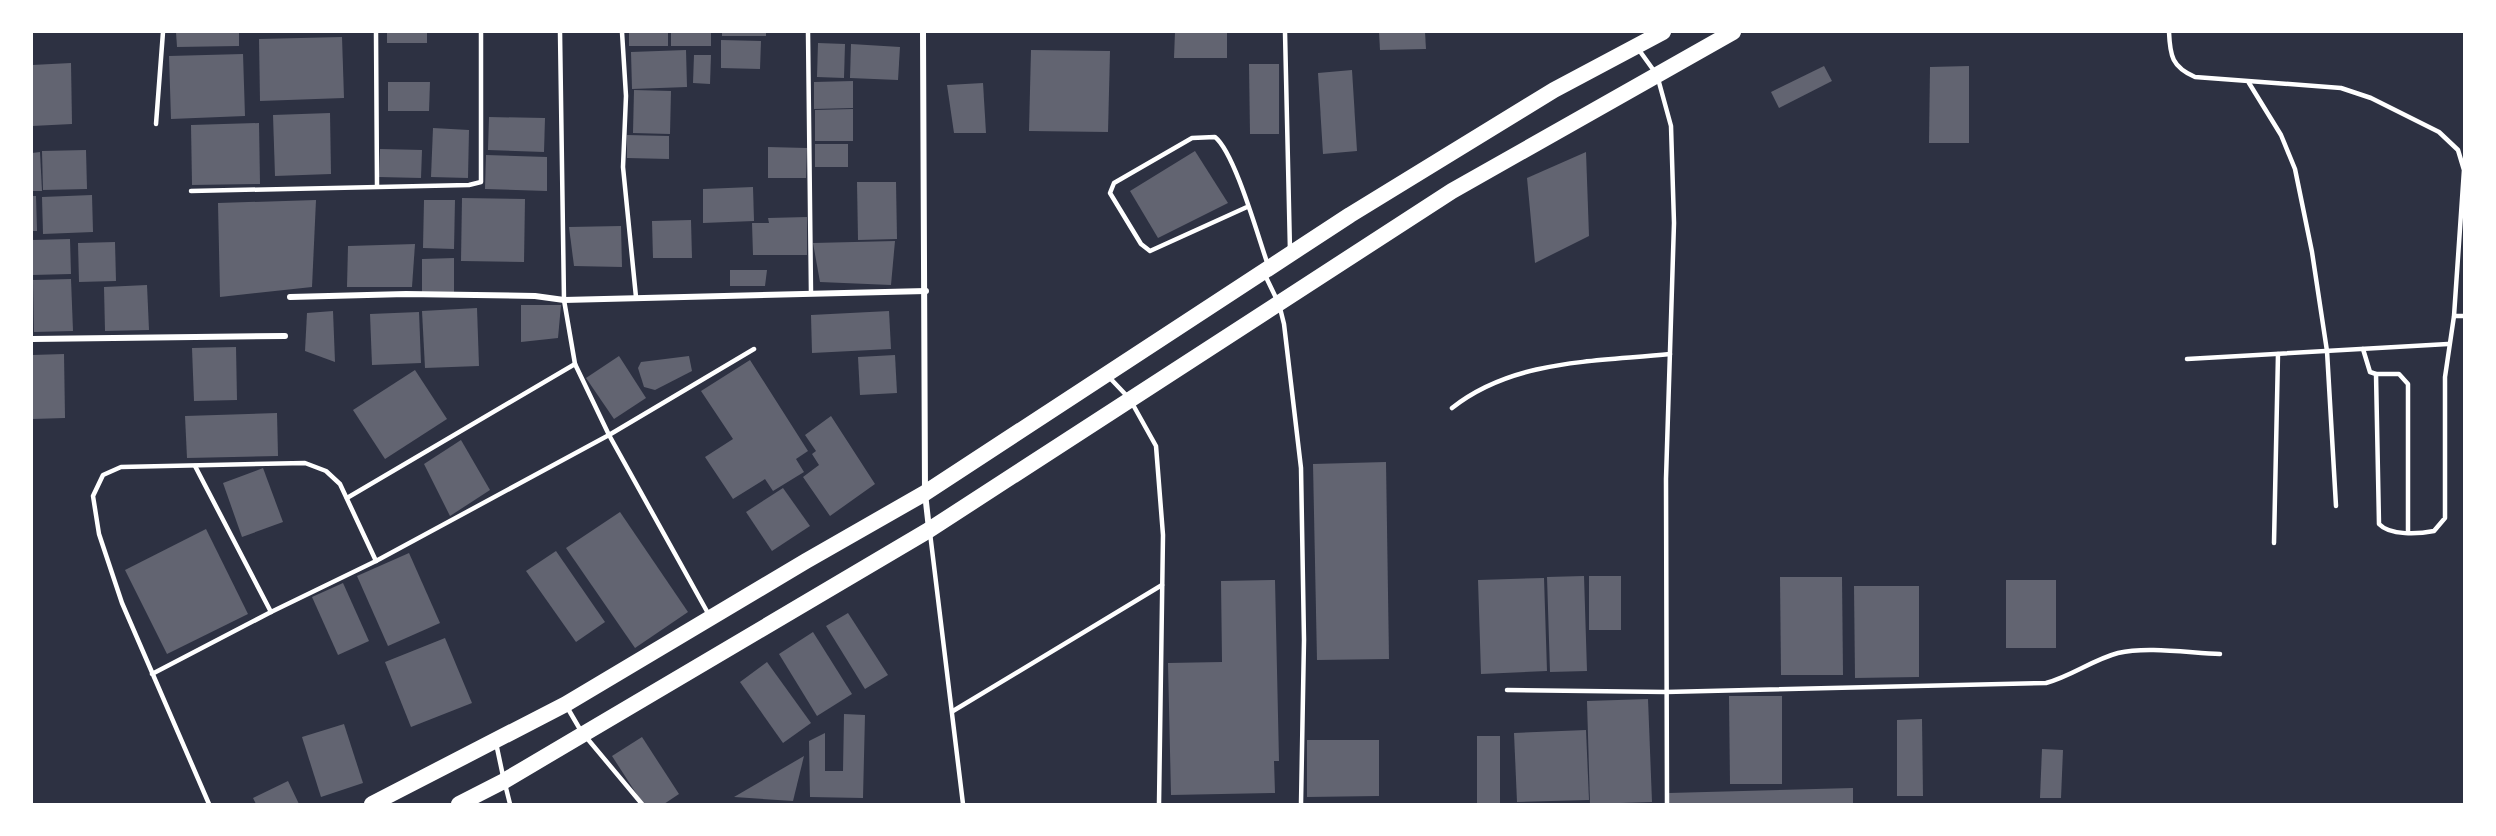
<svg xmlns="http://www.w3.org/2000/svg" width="2496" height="836" font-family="Quicksand,sans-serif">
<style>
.building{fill:#626471}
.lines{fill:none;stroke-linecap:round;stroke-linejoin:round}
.service{stroke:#fff;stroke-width:4.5}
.minor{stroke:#fff;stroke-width:6}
.trunk{stroke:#fff;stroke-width:16}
</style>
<rect width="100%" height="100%" fill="#2d3142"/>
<g class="building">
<path d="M176,32h63v14l-62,1z"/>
<rect x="387" y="32" width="40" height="11"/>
<rect x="629" y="32" width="39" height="14"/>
<rect x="671" y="32" width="40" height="14"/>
<rect x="722" y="32" width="44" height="4"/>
<path d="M1175,32h52v26h-53z"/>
<path d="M1379,32h46l1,17 -46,1z"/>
<path d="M342,37l2,61 -84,3 -1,-62z"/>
<path d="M721,40l40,1 -1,28 -39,-1z"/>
<path d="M818,43l27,1 -1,34 -27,-1z"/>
<path d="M851,44l49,3 -2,33 -48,-2z"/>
<path d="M686,50l1,37 -55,2 -1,-37z"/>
<path d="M1031,50l79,1 -2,81 -79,-1z"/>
<path d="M243,54l2,62 -74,3 -2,-63z"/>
<path d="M694,55h17l-1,29 -17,-1z"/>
<path d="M71,63l1,61 -40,2v-61z"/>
<path d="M1249,64h30v70h-29z"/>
<path d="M1824,66l8,15 -53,27 -8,-16z"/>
<path d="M1969,66v77h-40l1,-76z"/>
<path d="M1352,70l5,81 -34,3 -5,-81z"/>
<path d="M853,81v27l-39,1v-27z"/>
<path d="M388,82h42l-1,29h-41z"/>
<path d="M983,83l3,50h-32l-7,-48z"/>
<path d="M634,90l37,1 -1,43 -37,-1z"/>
<path d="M853,109v32h-38v-31z"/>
<path d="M330,113l1,61 -56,2 -2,-61z"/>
<path d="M489,117l56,1 -1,34 -56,-2z"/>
<path d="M259,123l1,61 -68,1 -1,-60z"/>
<path d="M433,128l36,2 -1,48 -37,-1z"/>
<path d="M627,135l42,1v23l-42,-1z"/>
<rect x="815" y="144" width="33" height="23"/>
<path d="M768,147l39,1 -1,30h-38z"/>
<path d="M380,149l42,1 -1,28 -42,-1z"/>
<path d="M86,150l1,39 -44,1 -1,-39z"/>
<path d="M1195,151l33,52 -70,35 -28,-47z"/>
<path d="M40,152l2,39h-10v-38z"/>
<path d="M1586,152l3,84 -54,27 -8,-85z"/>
<path d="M486,155l61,2v34l-62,-2z"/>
<path d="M857,182h39l1,57 -39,1z"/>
<path d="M753,187l1,34 -51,2v-34z"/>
<path d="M92,195l1,37 -50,2 -1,-37z"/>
<path d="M32,196h4l1,35h-5z"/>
<path d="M462,198l63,1 -1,63 -63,-1z"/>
<path d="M316,200l-4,87 -92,10 -2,-94z"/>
<path d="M424,200h31l-1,49 -31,-1z"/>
<path d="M807,217v38h-54l-1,-32h17l-1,-5z"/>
<path d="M691,220l1,38h-39l-1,-37z"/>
<path d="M621,226l1,41 -48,-1 -5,-39z"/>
<path d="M70,239l1,35 -39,1v-35z"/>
<path d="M895,241l-4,44 -71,-3 -7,-39z"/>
<path d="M115,242l1,39 -37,1 -1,-39z"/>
<path d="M415,244l-3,43h-65l1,-41z"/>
<path d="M454,258v34h-32v-33z"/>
<path d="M730,270h37l-2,16h-35z"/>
<path d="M71,279l2,52 -39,1 -1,-52z"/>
<path d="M147,285l2,45 -44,1 -1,-44z"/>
<path d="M521,305h40l-3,33 -37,4z"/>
<path d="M477,308l2,58 -54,2 -3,-57z"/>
<path d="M333,311l2,51 -30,-11 2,-38z"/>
<path d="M889,311l2,38 -79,4 -1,-38z"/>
<path d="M419,312l2,51 -49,2 -2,-51z"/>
<path d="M236,347l1,53 -43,1 -2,-53z"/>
<path d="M64,354l1,64 -33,1v-64z"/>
<path d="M895,355l2,38 -37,2 -2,-38z"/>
<path d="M619,356l27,42 -32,21 -28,-41z"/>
<path d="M689,356l3,15 -37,19 -11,-3 -6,-19 3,-6z"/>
<path d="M750,360l58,91 -12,8 8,13 -31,19 -8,-12 -32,20 -28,-42 28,-18 -32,-48z"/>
<path d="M415,370l32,49 -62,40 -32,-49z"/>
<path d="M277,413l1,43 -91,2 -2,-42z"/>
<path d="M831,416l44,68 -45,32 -27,-39 16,-12 -7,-11 4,-3 -11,-16z"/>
<path d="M461,440l29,50 -40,26 -26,-52z"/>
<path d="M1386,462l3,197 -72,1 -4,-196z"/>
<path d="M263,468l20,54 -41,15 -19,-54z"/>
<path d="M783,488l27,38 -38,25 -26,-39z"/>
<path d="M620,512l68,100 -53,36 -69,-100z"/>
<path d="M206,529l42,85 -81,40 -42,-84z"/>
<path d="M556,551l49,71 -29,20 -50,-71z"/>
<path d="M409,553l31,70 -52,23 -31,-70z"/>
<path d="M1584,576l3,95 -37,1 -3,-95z"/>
<rect x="1589" y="576" width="32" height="54"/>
<path d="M1780,577h62l1,98h-62z"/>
<path d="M1544,578l3,93 -66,3 -3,-94z"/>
<path d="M1275,580l4,181h-5l1,32 -104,2 -3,-132 54,-1 -1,-81z"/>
<rect x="2006" y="580" width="50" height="68"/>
<path d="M343,583l26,58 -31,14 -26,-58z"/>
<path d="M1854,586h65v91l-64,1z"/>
<path d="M848,613l40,62 -23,14 -39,-63z"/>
<path d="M813,632l39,62 -35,22 -38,-62z"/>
<path d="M445,638l27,65 -61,24 -26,-65z"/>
<path d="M767,662l44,61 -28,20 -43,-61z"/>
<path d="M1729,696h53v88h-52z"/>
<path d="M1648,699l4,103 -62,2 -3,-103z"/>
<path d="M844,714l21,1 -2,83 -53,-1 -1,-56 16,-8v38h18z"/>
<path d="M1922,719l1,77h-26v-76z"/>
<path d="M344,724l19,59 -42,14 -19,-60z"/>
<path d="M1586,730l3,70 -72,2 -3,-69z"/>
<rect x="1477" y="736" width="23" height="68"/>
<path d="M642,737l37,57 -15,10h-21l-31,-48z"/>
<path d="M1307,740h72v56l-72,1z"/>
<path d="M2042,749l21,1 -2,48h-21z"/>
<path d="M804,756l-11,45 -59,-4z"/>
<path d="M288,781l11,23h-43l-3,-6z"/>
<path d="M1853,788v16h-184v-11z"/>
</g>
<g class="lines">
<g class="service">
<path d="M376,32l1,153"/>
<path d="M560,32l4,268 11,64 34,71 100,180"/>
<path d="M622,32l4,64 -3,71 13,130"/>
<path d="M808,32l3,261"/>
<path d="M1285,32l5,219"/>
<path d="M2169,32c1,24 3,35 26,45l146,11 30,10 68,34 19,18 6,20 -10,146 -9,61v141l-11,13c-15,3 -44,5 -55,-7l-3,-150"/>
<path d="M1639,50l18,25 14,51 3,97 -8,256 1,325"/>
<path d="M2249,83l32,52 14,34 17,83 15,99 9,155"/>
<path d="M156,124l7,-92"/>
<path d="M191,191l278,-6 12,-3v-150"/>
<path d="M1247,207l-97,44 -9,-7 -31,-51 4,-10 78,-45 23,-1c20,16 43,100 53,128"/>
<path d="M1265,275l12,25"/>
<path d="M1280,308l4,16 17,144 3,172 -3,164"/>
<path d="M2454,316h10"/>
<path d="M2363,349l7,23 6,2h23l9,10v148"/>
<path d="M2187,359l261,-15"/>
<path d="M1108,376l19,20"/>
<path d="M1132,403l24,43 7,89 -4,269"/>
<path d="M1452,408c62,-49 143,-46 218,-54"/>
<path d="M195,466l76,146"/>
<path d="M347,498l228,-134"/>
<path d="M930,533l33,271"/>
<path d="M2274,543l4,-189"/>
<path d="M376,561l233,-126 145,-86"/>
<path d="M152,674l119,-62 105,-51 -36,-77 -14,-13 -21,-8 -184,4 -18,8 -10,21 6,38 23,69 87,201"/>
<path d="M1507,690l159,2 380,-9c26,-7 46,-23 72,-30 29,-7 72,0 102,1"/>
<path d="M567,707l14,24"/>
<path d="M953,711l209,-126"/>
<path d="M586,737l56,67"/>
<path d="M496,743l7,33"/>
<path d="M505,784l5,20"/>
</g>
<g class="minor">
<path d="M923,32l2,461 4,36"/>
<path d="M290,297l116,-3 129,2 29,4 362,-9"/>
<path d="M32,339l253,-3"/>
</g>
<g class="trunk">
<path d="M372,804l194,-100 240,-143 119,-68 425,-278 204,-125 109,-58"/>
<path d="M459,804l45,-23 425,-251 523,-339 281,-159"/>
</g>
</g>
<rect width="2496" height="836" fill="none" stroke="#ffffff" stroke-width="66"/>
</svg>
